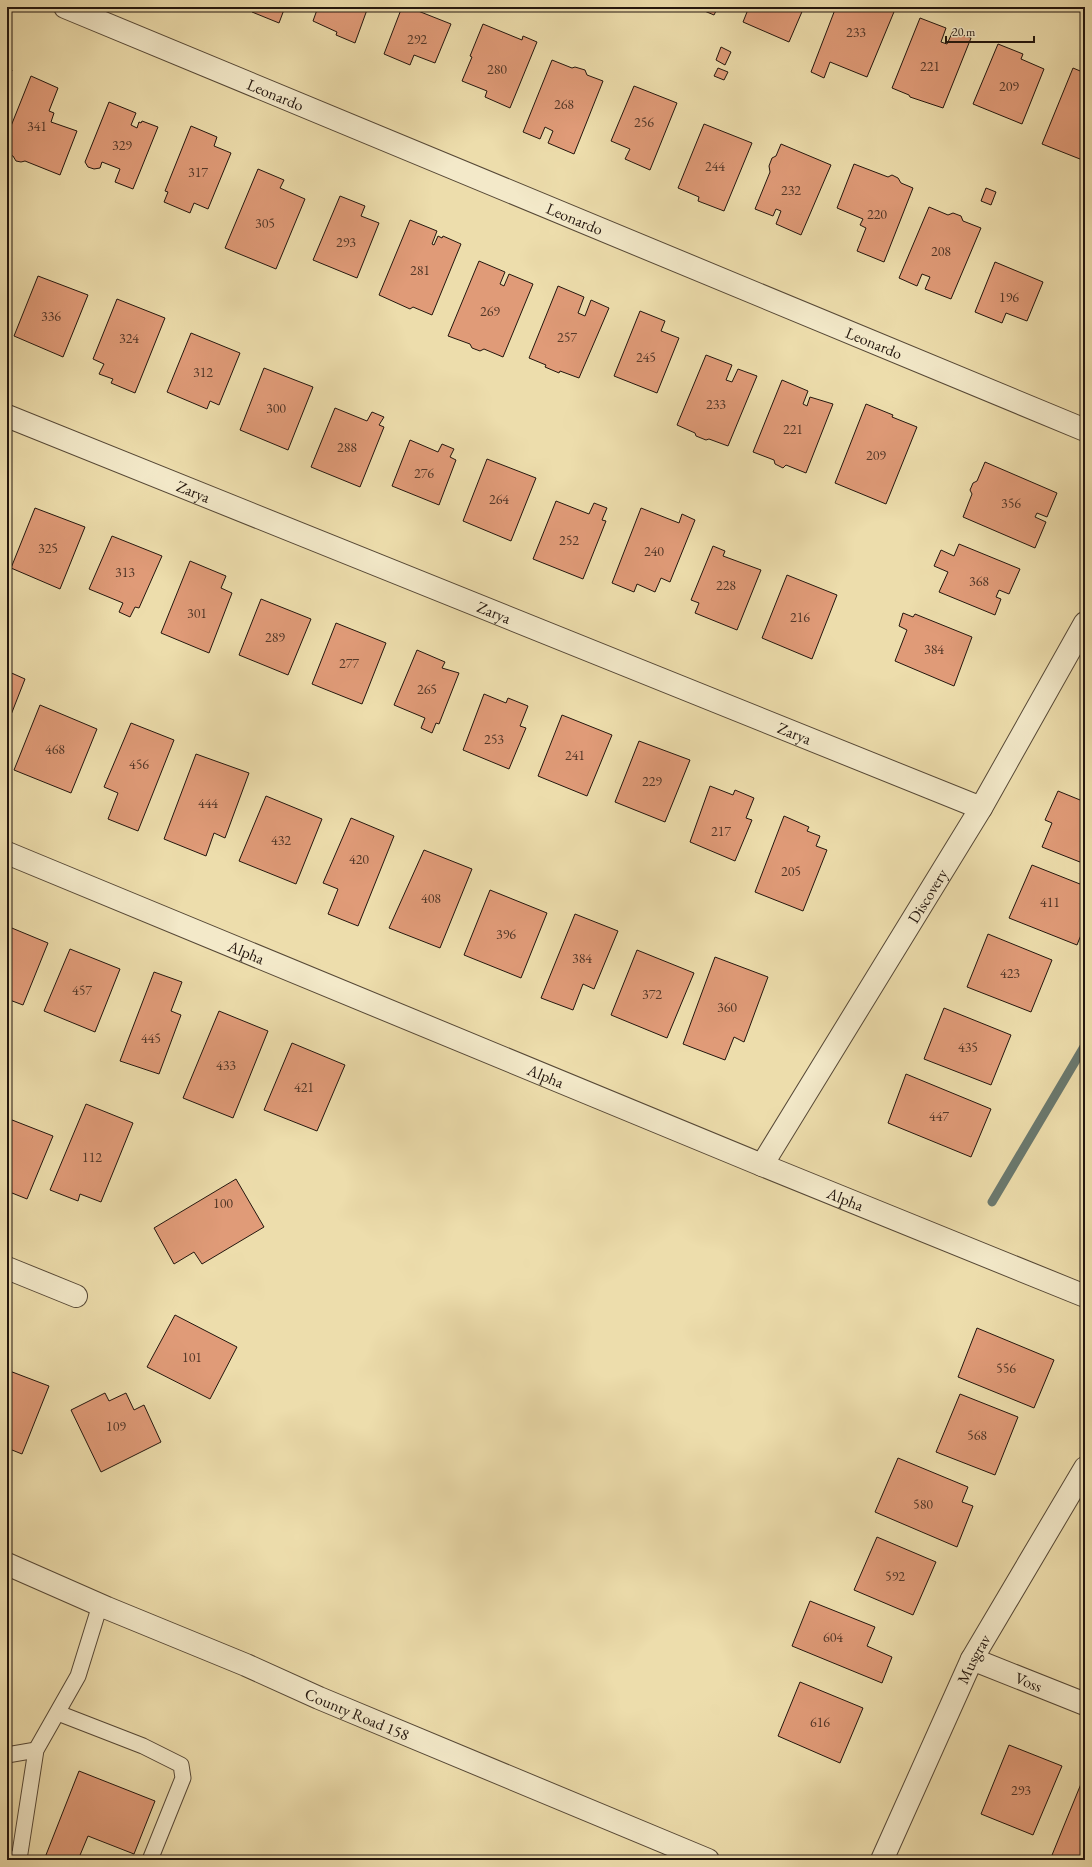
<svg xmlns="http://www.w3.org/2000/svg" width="1092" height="1867" font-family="'EB Garamond',serif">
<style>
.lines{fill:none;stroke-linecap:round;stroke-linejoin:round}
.stream{stroke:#6a796f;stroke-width:9}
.building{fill:#e09b78;stroke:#23160e}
.service-casing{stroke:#564836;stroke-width:17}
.minor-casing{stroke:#564836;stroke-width:24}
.tertiary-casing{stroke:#564836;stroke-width:24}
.service{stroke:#f3e9c9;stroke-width:15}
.minor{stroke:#f3e9c9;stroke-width:22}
.tertiary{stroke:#f3e9c9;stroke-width:22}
.labels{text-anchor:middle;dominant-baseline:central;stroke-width:3.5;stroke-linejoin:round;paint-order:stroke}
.number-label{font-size:14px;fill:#523728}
.street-label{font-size:16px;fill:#23160e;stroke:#f3e9c9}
</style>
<rect width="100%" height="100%" fill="#edddac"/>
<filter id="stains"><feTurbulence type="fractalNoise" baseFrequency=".005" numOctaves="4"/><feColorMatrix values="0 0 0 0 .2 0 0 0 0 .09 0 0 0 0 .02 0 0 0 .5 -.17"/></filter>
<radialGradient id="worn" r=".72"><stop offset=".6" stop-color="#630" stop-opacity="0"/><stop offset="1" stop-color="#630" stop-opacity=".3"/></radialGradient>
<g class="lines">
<path class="stream" d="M992,1202l93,-157"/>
</g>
<g class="building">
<path d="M247,7h38l-6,16 -27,-11 1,-3z"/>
<path d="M318,7h50l-13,36 -19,-8 1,-3 -24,-11z"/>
<path d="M402,7h6l43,17 -16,39 -21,-8 -4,10 -26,-11z"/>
<path d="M695,7h23l-4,8z"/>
<path d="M749,7h55l-15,35 -46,-20z"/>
<path d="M836,7h60l-29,70 -37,-15 -6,16 -13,-6z"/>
<path d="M920,18l26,10 -5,14 6,2 6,-13 18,7 -28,70 -33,-11 -1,-2 -17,-7z"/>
<path d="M483,24l39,16 1,-4 14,6 -27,66 -25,-11 2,-6 -25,-10 10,-24 -2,-1z"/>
<path d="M998,44l25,10 -2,5 23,10 -22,55 -49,-20z"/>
<path d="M721,47l10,5 -6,13 -9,-5z"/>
<path d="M552,60l20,8 3,-1 10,3 2,5 16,6 -29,73 -26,-11 5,-12 -8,-4 -5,12 -17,-7z"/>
<path d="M7,68l5,2 -5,12z"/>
<path d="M718,68l10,4 -4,8 -10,-4z"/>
<path d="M1073,68l12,5v88l-43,-17z"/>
<path d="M31,76l27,12 -9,23 5,2 -3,9 26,9 -17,44 -35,-14 -4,1 -5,-1 -3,-5 -6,-2v-18z"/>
<path d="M634,86l43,17 -27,67 -25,-11 5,-10 -19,-8z"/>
<path d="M109,102l27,11 -5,12 6,3 2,-6 2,1 1,-2 16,6 -25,62 -18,-7 5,-13 -18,-7 -2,6 -6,1 -6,-2 -3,-5z"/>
<path d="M704,124l48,19 -28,68 -26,-10 1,-4 -21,-9z"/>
<path d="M191,126l26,11 -3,9 17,7 -23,56 -14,-6 -4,10 -26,-11 4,-10 -3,-1z"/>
<path d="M781,144l50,21 -30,70 -25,-11 5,-13 -5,-2 -3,7 -18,-7 15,-37 -1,-6 3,-8 4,-2z"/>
<path d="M854,164l34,13 4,-2 6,3 3,5 12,5 -29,74 -27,-11 9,-23 -6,-3 3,-6 -26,-11z"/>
<path d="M258,169l26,11 -4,8 25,11 -29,70 -51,-21z"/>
<path d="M986,188l10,4 -5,13 -10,-4z"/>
<path d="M340,196l25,10 -4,10 18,7 -22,55 -44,-18z"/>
<path d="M929,207l19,8 5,-2 8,3 2,5 18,7 -30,71 -26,-10 5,-12 -8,-3 -5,12 -18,-8z"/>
<path d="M410,220l27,11 -5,13 2,1 4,-9 4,2 1,-2 18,8 -29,71 -19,-8 -3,2 -31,-14z"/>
<path d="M479,261l26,11 -5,12 4,2 5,-12 24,10 -30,73 -19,-8 -4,2 -8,-3 -2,-4 -22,-8z"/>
<path d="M995,262l48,20 -16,39 -21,-8 -4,10 -27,-11z"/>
<path d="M38,276l50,19 -25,62 -49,-21z"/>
<path d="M558,286l26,11 -6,16 7,3 6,-16 18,8 -30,70 -19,-7 -1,2 -14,-6 1,-2 -17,-7z"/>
<path d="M117,299l48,19 -30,75 -24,-10 2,-4 -14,-5 5,-10 -11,-5z"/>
<path d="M640,311l25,10 -4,10 18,7 -22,55 -43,-17z"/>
<path d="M191,333l49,20 -21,52 -9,-4 -3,8 -40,-17z"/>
<path d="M706,355l26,10 -6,15 6,2 6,-13 19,7 -29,70 -19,-7 -3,1 -10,-4 -1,-3 -18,-8z"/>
<path d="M264,368l49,19 -25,63 -48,-20z"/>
<path d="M782,380l26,11 -5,13 4,2 3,-9 23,7 -27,69 -20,-8 -3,3 -8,-4 -1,-4 -21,-8z"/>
<path d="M866,404l27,11 -1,2 25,10 -31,77 -51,-21z"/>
<path d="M335,408l32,13 5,-9 12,5 -5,8 5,2 -24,60 -49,-20z"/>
<path d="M410,440l28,12 4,-8 12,5 -4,8 6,3 -17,45 -47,-19z"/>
<path d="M487,459l49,19 -25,63 -48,-20z"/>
<path d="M985,462l72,31 -10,24 -10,-4 -2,4 11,5 -11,26 -72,-31 9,-23 -2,-4 3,-7 4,-2z"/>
<path d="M556,501l33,13 5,-11 13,5 -5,12 4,1 -23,58 -50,-20z"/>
<path d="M35,508l50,19 -25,62 -49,-21z"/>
<path d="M641,508l38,15 3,-9 13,6 -25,62 -9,-4 -6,14 -18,-8 -3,8 -22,-9z"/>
<path d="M112,536l50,20 -23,52 -4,-1 -5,10 -11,-5 4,-9 -34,-14z"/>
<path d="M959,544l61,25 -11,25 -10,-4 -3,7 5,2 -6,16 -56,-23 9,-20 -14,-6 7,-16 13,6z"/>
<path d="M713,546l12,5 -2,5 38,14 -24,60 -42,-17 4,-10 -8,-3z"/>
<path d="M190,561l36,15 -5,12 11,5 -23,60 -48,-20z"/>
<path d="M787,575l50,20 -25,64 -50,-21z"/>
<path d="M261,599l50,20 -23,56 -49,-20z"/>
<path d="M903,613l10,4 2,-3 57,23 -18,49 -59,-25 12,-31 -8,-4z"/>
<path d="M336,623l50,20 -24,61 -50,-20z"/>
<path d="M417,650l28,12 -3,6 17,5 -20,51 -3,-1 -4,10 -11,-5 4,-10 -31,-13z"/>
<path d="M7,671l18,8 -18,46z"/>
<path d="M484,694l22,9 2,-5 20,8 -8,20 6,2 -17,41 -46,-19z"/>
<path d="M40,705l57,24 -26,64 -57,-23z"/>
<path d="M562,715l50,20 -25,61 -49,-20z"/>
<path d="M131,723l43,17 -36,91 -30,-12 10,-26 -14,-6z"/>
<path d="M639,741l51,19 -25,62 -50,-20z"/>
<path d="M196,754l53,19 -24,65 -11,-5 -8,23 -42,-17z"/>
<path d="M710,786l23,9 2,-5 19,8 -8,20 6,2 -17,41 -45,-19z"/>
<path d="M1058,791l27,11v62l-43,-17 10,-24 -7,-3z"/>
<path d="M266,796l56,23 -26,65 -57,-23z"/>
<path d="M784,816l25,11 -2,4 13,5 -4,10 11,4 -24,61 -48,-19z"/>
<path d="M351,818l43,18 -36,90 -30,-12 10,-25 -15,-6z"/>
<path d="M424,850l48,19 -32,79 -51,-20z"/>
<path d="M1032,865l53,21v39l-8,20 -68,-27z"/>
<path d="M490,890l57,23 -26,65 -57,-23z"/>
<path d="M575,914l43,17 -24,58 -11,-5 -10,26 -32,-12z"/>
<path d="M7,926l41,17 -25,62 -16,-6z"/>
<path d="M988,934l64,26 -21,52 -64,-25z"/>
<path d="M70,949l50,20 -25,63 -51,-21z"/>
<path d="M637,950l57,23 -27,65 -56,-23z"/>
<path d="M715,957l53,20 -24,65 -10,-5 -9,23 -42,-16z"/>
<path d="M154,972l28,10 -11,29 10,4 -22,59 -39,-13z"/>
<path d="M944,1008l67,27 -20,50 -67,-26z"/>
<path d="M219,1011l49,20 -35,87 -50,-20z"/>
<path d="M292,1043l53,22 -28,66 -53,-21z"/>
<path d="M906,1074l85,35 -20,48 -83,-34z"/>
<path d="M86,1104l47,19 -32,79 -21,-8 -2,7 -28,-11z"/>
<path d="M7,1118l46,18 -26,63 -20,-8z"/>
<path d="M236,1179l28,48 -62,37 -8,-12 -20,12 -20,-36z"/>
<path d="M175,1315l62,32 -27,52 -63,-32z"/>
<path d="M977,1328l77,32 -20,48 -76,-31z"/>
<path d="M7,1370l42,16 -27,68 -15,-6z"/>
<path d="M105,1393l4,8 17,-8 8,17 10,-5 17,37 -60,30 -30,-62z"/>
<path d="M960,1394l58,23 -23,58 -59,-23z"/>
<path d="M898,1458l70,29 -6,15 11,4 -16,41 -82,-35z"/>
<path d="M877,1537l59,25 -23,53 -59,-25z"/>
<path d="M810,1601l65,26 -8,19 25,11 -10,26 -90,-37z"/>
<path d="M800,1682l63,26 -23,55 -62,-27z"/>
<path d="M1009,1745l53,21 -29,69 -52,-21z"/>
<path d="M79,1771l76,30 -21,53 -46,-18 -10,24h-34z"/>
<path d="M1085,1774v86h-35z"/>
</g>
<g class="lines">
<g class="service-casing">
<g id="service">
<path d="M58,1713l85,33 38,19 2,13 -33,82"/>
<path d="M7,1755l29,-5"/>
<path d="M16,1860l4,-7 16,-103 42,-74 22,-71"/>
</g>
</g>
<g class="minor-casing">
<g id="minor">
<path id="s1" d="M65,7l1020,423"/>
<path id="s2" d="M7,416l974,392"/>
<path id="s3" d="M7,853l755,312 323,131"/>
<path id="s4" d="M762,1165l219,-357 104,-185"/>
<path d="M7,1268l69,28"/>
<path id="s5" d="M972,1659l113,45"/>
<path id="s6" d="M882,1860l90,-201 113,-191"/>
</g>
</g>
<g class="tertiary-casing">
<g id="tertiary">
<path id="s7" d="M7,1564l100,44 139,57 73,33 389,162"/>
</g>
</g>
<use href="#service" class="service"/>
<use href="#minor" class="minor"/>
<use href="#tertiary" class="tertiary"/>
</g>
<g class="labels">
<g class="number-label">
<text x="856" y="32">233</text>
<text x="417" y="39">292</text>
<text x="930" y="66">221</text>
<text x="497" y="69">280</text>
<text x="1009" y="86">209</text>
<text x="564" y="104">268</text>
<text x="644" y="122">256</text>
<text x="37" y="126">341</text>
<text x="122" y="145">329</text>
<text x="715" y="166">244</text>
<text x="198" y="172">317</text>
<text x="791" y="190">232</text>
<text x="877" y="214">220</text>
<text x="265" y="223">305</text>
<text x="346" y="242">293</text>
<text x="941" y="251">208</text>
<text x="420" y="270">281</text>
<text x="1009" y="297">196</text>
<text x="490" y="311">269</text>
<text x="51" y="316">336</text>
<text x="567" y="337">257</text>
<text x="129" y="338">324</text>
<text x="646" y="357">245</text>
<text x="203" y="372">312</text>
<text x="716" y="404">233</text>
<text x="276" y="408">300</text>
<text x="793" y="429">221</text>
<text x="347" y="447">288</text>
<text x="876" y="455">209</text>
<text x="424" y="473">276</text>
<text x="499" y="499">264</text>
<text x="1011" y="503">356</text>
<text x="569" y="540">252</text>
<text x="48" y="548">325</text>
<text x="654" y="551">240</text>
<text x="125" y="572">313</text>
<text x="979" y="581">368</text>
<text x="726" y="585">228</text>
<text x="197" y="613">301</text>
<text x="800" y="617">216</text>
<text x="275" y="637">289</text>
<text x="934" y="649">384</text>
<text x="349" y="663">277</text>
<text x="427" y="689">265</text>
<text x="494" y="739">253</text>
<text x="55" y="749">468</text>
<text x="575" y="755">241</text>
<text x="139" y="764">456</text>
<text x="652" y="781">229</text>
<text x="208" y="803">444</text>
<text x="721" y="831">217</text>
<text x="281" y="840">432</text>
<text x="359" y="859">420</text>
<text x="791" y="871">205</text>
<text x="431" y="898">408</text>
<text x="1050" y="902">411</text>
<text x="506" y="934">396</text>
<text x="582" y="958">384</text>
<text x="1010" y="973">423</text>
<text x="82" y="990">457</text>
<text x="652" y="994">372</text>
<text x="727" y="1007">360</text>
<text x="151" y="1038">445</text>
<text x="968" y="1047">435</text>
<text x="226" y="1065">433</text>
<text x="304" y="1087">421</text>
<text x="939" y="1116">447</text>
<text x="92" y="1157">112</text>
<text x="223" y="1203">100</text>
<text x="192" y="1357">101</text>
<text x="1006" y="1368">556</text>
<text x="116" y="1426">109</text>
<text x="977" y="1435">568</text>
<text x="923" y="1504">580</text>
<text x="895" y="1576">592</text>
<text x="833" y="1637">604</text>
<text x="820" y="1722">616</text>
<text x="1021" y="1790">293</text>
</g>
<g class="street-label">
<text stroke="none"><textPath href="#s1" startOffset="228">Leonardo</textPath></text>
<text stroke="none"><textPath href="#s1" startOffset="552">Leonardo</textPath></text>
<text stroke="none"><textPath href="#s1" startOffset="876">Leonardo</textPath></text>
<text stroke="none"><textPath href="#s2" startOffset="201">Zarya</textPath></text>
<text stroke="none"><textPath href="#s2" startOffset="525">Zarya</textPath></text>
<text stroke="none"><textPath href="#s2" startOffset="849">Zarya</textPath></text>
<text stroke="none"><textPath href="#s4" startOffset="316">Discovery</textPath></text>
<text stroke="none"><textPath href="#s3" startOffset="259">Alpha</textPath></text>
<text stroke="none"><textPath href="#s3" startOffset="583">Alpha</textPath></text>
<text stroke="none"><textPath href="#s3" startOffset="907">Alpha</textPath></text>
<text stroke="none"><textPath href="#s6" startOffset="221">Musgrav</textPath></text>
<text stroke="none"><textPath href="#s5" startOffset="61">Voss</textPath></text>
<text stroke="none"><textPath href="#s7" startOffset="381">County Road 158</textPath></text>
</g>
</g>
<rect width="1092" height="1867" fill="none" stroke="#edddac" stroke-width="24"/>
<rect x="8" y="8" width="1076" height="1851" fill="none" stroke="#23160e" stroke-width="2"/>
<rect x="12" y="12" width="1068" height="1843" fill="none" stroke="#23160e"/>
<path d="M946 36v6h88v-6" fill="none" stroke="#23160e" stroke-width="2"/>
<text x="952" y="36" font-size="12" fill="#23160e" stroke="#f3e9c9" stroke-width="3" paint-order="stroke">20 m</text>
<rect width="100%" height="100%" filter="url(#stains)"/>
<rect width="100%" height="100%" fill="url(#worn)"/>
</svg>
